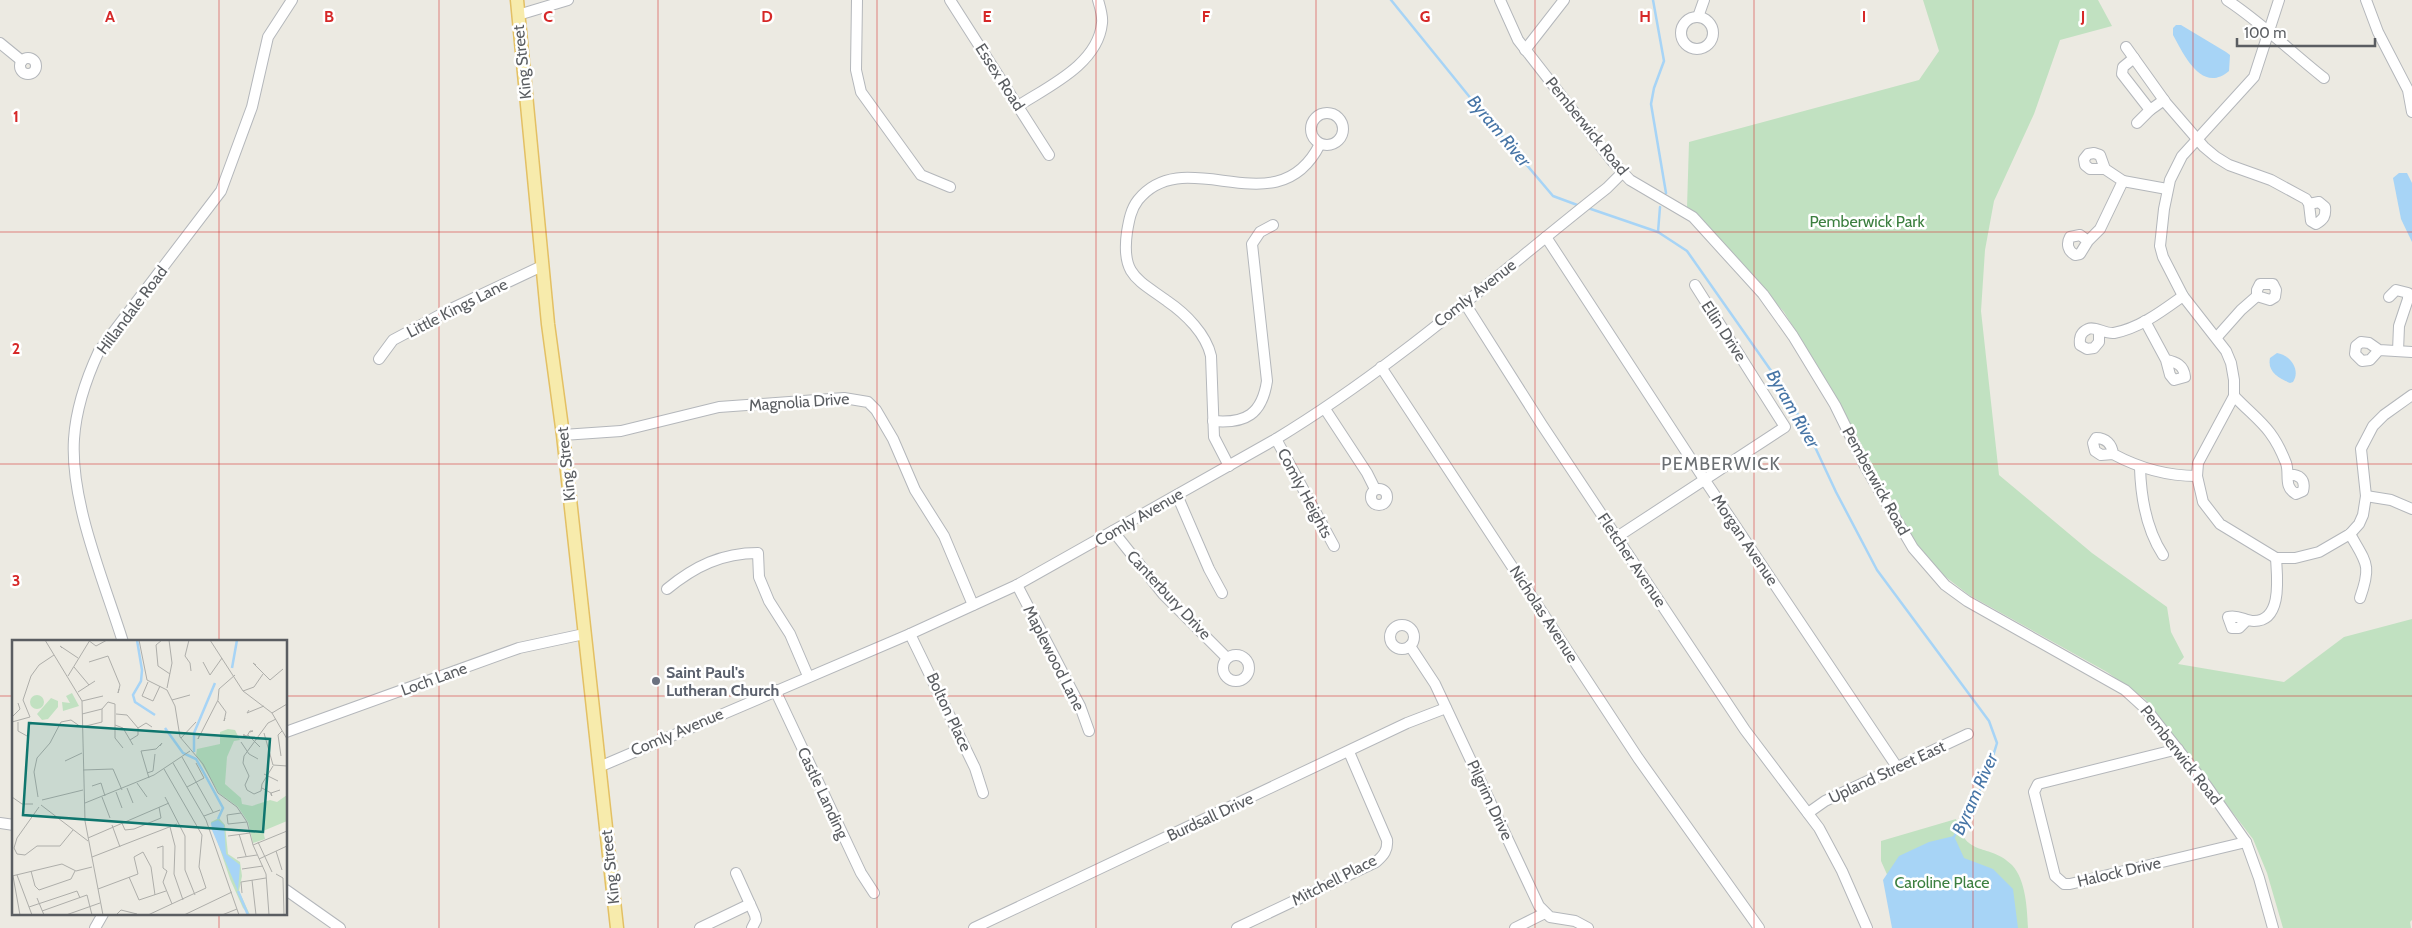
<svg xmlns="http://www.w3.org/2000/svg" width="2412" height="928" font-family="Cabin,sans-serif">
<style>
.green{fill:#c1e1c1}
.water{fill:#a7d4f6}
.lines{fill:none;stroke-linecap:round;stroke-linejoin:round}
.stream{stroke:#a7d4f6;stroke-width:2.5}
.minor-casing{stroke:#b4b7bb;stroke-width:12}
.major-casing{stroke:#e3c064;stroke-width:15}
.minor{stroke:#fff;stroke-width:10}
.major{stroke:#f7ebac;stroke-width:12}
.grid{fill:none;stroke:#d62828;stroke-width:1;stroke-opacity:0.55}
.worship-dot{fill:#6b7280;stroke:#fff;stroke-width:2}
.labels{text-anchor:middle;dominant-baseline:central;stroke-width:5;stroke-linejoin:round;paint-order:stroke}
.street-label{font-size:16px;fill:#5a5d61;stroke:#fff}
.park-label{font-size:16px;fill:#3c7f3f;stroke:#fff}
.worship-label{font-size:16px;font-weight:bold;fill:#5b616d;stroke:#fff;text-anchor:start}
.water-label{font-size:18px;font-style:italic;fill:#4775a6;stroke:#fff}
.neighbourhood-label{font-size:18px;letter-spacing:1px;fill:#6b6f73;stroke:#fff}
.inset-river{fill:none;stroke:#a7d4f6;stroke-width:2.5}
.inset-road{fill:none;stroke:#aeaeaa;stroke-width:1}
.view{fill:#0f766e;fill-opacity:0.15;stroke:#0f766e;stroke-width:2.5}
.inset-edge{fill:none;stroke:#5a5d61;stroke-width:2.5}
.grid-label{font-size:16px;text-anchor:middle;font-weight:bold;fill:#d62828;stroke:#fff;stroke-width:5;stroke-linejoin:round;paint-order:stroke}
</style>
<rect width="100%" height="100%" fill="#eceae2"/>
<g class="green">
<path d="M1923,0h175l14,26 -52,14 -26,74 -40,87 -9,49 -4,61 18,164 93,78 75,54 4,25 13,25 -6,7 106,18 60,-45 68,-18v301l-2,2 1,6h-128l-16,-55 -14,-34 -108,-140 -38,-27 -138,-77 -31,-24 -17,-20 -13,-21 -76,-140 -48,-78 -79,-89 -18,-15 2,-66 230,-62 20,-29z"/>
<path d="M1956,819c10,40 33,23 56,46 14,15 15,44 16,63h-117l-30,-67v-20z"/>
</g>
<g class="water">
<path d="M2176,25h5l45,27 4,3 -1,16c-27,23 -45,-16 -56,-36v-7z"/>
<path d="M2399,173h8l5,10v59l-11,-23 -8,-41z"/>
<path d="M2277,353c13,2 24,17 16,29l-3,1c-11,-5 -23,-11 -20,-25z"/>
<path d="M1954,836l10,22 29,11 20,20 5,39h-126l-9,-48 16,-24 30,-14z"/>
</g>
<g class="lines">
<g class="stream">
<path d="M1391,0l90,111 72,85 27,10"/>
<path d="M1653,0l11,61 -10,27 -3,16 15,89"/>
<path d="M1588,208l70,24 29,19 92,131 29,50 28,60 41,78 112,151 8,22 -11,36 -32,58"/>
<path d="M1658,232l2,-25"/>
</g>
<g class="minor-casing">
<g id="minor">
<path d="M857,0l-1,70 5,22 60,83 29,12"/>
<path d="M950,0l99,155"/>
<path d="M1500,0l18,40 95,122 17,18 63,37 70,77 30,42 42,69 31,63 47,80 32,37 22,16 158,89 22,20 14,18 45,57 40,57 13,36 14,50"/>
<path d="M2227,0c35,23 64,52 97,78"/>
<path d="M2279,0l-25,77 -72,79 -12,24 -6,29 -4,37 3,11 20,39 43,55 5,12 3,17v16l-36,67 -1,13 6,26 17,22 56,34h19l24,-6 31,-18 9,-10 4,-9 3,-19 -5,-47 12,-23 11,-11 28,-20"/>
<path d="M2366,0l12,32 30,58 4,22"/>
<path d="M518,15l50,-15"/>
<path d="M1698,17l6,-17"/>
<circle cx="1697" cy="33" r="16"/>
<path d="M0,43l22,18"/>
<path d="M2126,47l40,56 38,44 12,10 13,8 42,15 35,19 3,5 2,17 5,3c8,-5 10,-8 9,-17l-6,-5 -10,2"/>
<path d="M1525,50l39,-50"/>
<path d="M2134,58l-11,9 -1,7 28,36 14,-10"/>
<circle cx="28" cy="66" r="8"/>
<path d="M1018,106c31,-20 80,-42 84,-83 1,-7 -2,-16 -4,-23"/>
<circle cx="1327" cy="129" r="16"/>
<path d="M2137,123l13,-13"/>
<path d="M2123,181l44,8"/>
<path d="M1546,237l158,242 193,288"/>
<path d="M2088,241l-8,-6 -10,2c-4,7 -2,14 5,18l5,-1 8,-13 12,-12 23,-48 -18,-12 -5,-14 -6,-2 -6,1 -4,5 1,6 5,4h15"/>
<path d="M2389,297l7,-7 12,3v6l-9,27 -1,25"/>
<path d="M1464,302l78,123 203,305 74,98 23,43 25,57"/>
<path d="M2145,321l21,39 4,15 4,5 11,-3c-1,-12 -9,-15 -19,-17"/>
<path d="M2099,331v11l-5,6 -7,1 -7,-4c-1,-8 1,-13 8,-16 7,-3 17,5 26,4 26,-5 48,-22 69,-37"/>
<path d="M2217,337l24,-27 16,-14 13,4 5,-3 1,-7 -3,-6h-13l-3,6v6"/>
<path d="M2379,350l-9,10 -8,1 -7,-7 1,-8 5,-4 8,1 10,7 33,2"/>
<path d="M379,359l14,-19 60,-32 89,-42"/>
<path d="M1381,367l257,391 121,170"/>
<path d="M2234,396c25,26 38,31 52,67 4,11 -3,24 10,31l7,-3c3,-12 -4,-17 -15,-16"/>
<path d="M1325,409l42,64 8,16"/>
<path d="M1213,421c33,3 49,-7 54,-40l-15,-137 8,-12 13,-7"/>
<path d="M563,435l58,-4 98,-24 125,-9 24,4 8,8 17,29 22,51 29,46 29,69"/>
<path d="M1276,439l58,107"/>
<path d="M2113,454l-12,1 -6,-4 -2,-8 3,-5c10,0 16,6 17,16 26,14 53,22 84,22"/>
<path d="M1229,466l-15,-29 -3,-81c-5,-22 -25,-42 -44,-55 -30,-22 -46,-26 -40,-69 2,-12 4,-23 11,-32 48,-60 139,30 182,-56"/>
<path d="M2140,468c1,31 6,61 23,87"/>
<circle cx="1379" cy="497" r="8"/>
<path d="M1177,495l32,74 13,24"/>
<path d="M2366,496l25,4 21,9"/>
<path d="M1113,531l50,63 64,64"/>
<path d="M2350,534c16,29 22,30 10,64"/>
<path d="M1617,537l168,-110 -90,-142"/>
<path d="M1017,585l63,121 9,25"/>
<path d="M667,589c28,-23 55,-36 91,-36l1,24 10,24 21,33 18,42"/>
<path d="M2247,620l-8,8h-7l-4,-11c10,-3 17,4 26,4 29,0 23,-45 22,-63"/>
<circle cx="1402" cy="637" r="12"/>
<path d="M910,634l65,134 8,25"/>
<path d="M123,642c-19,-61 -53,-140 -49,-203 2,-31 12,-60 25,-88l122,-160 31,-84 16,-70 24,-37"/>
<path d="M1410,646l25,38 104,222 11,11 25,4 13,7"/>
<circle cx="1236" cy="668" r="13"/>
<path d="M775,690l86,183 13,20"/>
<path d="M286,732l233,-84 65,-14"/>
<path d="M2178,749l-140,35 -4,8 21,84 9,8h6l176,-42"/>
<path d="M599,767l311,-133 107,-49 259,-146c119,-72 223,-166 331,-251l16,-16"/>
<path d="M1808,813l17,-12 143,-67"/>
<path d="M0,823l14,2"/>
<path d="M736,873l19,42 1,5 -4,8"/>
<path d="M286,890l54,38"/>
<path d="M95,928l8,-14"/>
<path d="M700,928l50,-24"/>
<path d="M974,928l433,-205 39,-15"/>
<path d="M1237,928l139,-66c8,-7 12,-12 11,-22l-38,-88"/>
<path d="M1515,928l30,-15"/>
</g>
</g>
<g class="major-casing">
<path id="major" d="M517,0l31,324 15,111 54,493"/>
</g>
<use href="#minor" class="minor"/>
<use href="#major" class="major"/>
</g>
<path class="grid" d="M219,0v642M439,0v928M658,0v928M877,0v928M1096,0v928M1316,0v928M1535,0v928M1754,0v928M1973,0v928M2193,0v928M0,232h2412M0,464h2412M0,696h14M286,696h2126M219,914v14"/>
<circle class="worship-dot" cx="656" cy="681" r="5"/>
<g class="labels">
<g class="street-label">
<text transform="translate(522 62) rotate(-96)">King Street</text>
<text transform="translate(1000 77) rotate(57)">Essex Road</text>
<text transform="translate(1587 126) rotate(51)">Pemberwick Road</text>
<text transform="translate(1475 293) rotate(-38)">Comly Avenue</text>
<text transform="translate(457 308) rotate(-27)">Little Kings Lane</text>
<text transform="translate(132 310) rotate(-53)">Hillandale Road</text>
<text transform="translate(1724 331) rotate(57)">Ellin Drive</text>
<text transform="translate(799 402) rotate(-4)">Magnolia Drive</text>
<text transform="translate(566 464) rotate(-96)">King Street</text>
<text transform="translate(1876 481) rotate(61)">Pemberwick Road</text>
<text transform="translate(1305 493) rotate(62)">Comly Heights</text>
<text transform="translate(1139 517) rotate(-30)">Comly Avenue</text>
<text transform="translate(1745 540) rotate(56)">Morgan Avenue</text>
<text transform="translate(1632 560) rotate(56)">Fletcher Avenue</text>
<text transform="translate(1169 595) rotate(47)">Canterbury Drive</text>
<text transform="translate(1544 614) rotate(57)">Nicholas Avenue</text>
<text transform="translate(1054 658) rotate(63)">Maplewood Lane</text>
<text transform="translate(434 679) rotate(-20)">Loch Lane</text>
<text transform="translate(949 712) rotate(65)">Bolton Place</text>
<text transform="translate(677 732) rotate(-23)">Comly Avenue</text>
<text transform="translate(2181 755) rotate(52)">Pemberwick Road</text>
<text transform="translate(1887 772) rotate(-25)">Upland Street East</text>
<text transform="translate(823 793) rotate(65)">Castle Landing</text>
<text transform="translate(1490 800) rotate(65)">Pilgrim Drive</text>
<text transform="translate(1210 817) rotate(-25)">Burdsall Drive</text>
<text transform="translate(610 867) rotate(-96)">King Street</text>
<text transform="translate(2119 872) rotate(-13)">Halock Drive</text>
<text transform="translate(1334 880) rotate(-27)">Mitchell Place</text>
</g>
<g class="park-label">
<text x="1867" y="221">Pemberwick Park</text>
<text x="1942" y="882">Caroline Place</text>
</g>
<g class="worship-label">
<text x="666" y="672">Saint Paul's<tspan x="666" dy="18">Lutheran Church</tspan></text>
</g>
<g class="water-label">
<text transform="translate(1499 131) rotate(50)">Byram River</text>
<text transform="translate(1793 409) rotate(60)">Byram River</text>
<text transform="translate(1975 794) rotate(-66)">Byram River</text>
</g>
<g class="neighbourhood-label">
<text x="1721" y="464">PEMBERWICK</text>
</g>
</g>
<g transform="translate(12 640)">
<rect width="275" height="275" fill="#eceae2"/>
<path d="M60,53l7,13 -16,5 -1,-9 8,1 -4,-7zM18 62a7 7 0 1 1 14 0a7 7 0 1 1-14 0ZM39,58l7,3v6l-10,12 -6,1 -5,-6zM216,89l7,1 5,10 -6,1 -7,16 -2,27 16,14 1,6 10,2 18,-6 7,2 10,-7v26l-24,10 2,8 -12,4 -5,-21 -10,-15 -19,-14 -23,-38 1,-6 23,-5v-12zM207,178l6,7 3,29 12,8 2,14 -3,15 11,24 -7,-7 -13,-29 -19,-57z" fill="#c1e1c1"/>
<path d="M206,180l6,5 2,29 14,11 -2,26 -26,-61 -1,-7z" fill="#a7d4f6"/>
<path class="inset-river" d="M125,0l5,30 -1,11 -8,14 2,7 20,13M220,28l5,-28M153,88l18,25 13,6 8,14 19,35 -5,11M182,112v-19l21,-50M226,251l10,24"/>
<path class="inset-road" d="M33,0l37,61 3,120 18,94M76,0l8,6 11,-6M127,0l8,40 20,10 8,16 5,31 23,27 15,29 19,14 10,15 6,23 13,29 3,41M150,0l-6,5 2,21 12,8M177,0l-4,16 5,7 1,8M198,0l33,51 29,22 15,26M50,8l-2,-2 18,12M77,22l19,-6 12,29 -2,8 1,-4M191,22l7,13 12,-17M244,25l-3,-2 17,17 13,-11M62,27l15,18M56,36l22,-36M136,42l-6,14 11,5 7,-15M155,48l5,-25 -3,-23M231,51l11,-4 9,-13M66,52l17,-11M160,60l18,-5M70,61l21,-5M206,61l8,11 -2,9 1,-3M237,70l-2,3 17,-7M260,73l15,-9M70,74l20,-5 6,-7 7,2v34l8,10M104,74l11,1 11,13v7l-8,5M0,77l8,-8 -2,-6M0,82l18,-5 -7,-17 8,-24 8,-11 15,-10M6,82v9l9,5M103,85l8,3 10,17M70,87l20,-5v-13M126,88l8,-5 6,4M252,93l9,32 14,1M233,95h-2l4,1 3,-5h3l-3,1M236,95l12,12M187,96l-1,3 20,-39 1,-11 16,-14M169,98l15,-16M229,102l8,12 9,5M269,116l-3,-21 4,-4M170,117l31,55M53,121l17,-8M161,123l33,57 33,95M261,126l-11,18 -1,7 -7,3 -7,-4 -2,-5 4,-9 -6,-13 1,-7 24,-33 8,-4M71,130l30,-1 9,21M135,133l6,-2 2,-17M252,134l14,7M137,138l-8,-27 15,-2 6,-6 -2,3M125,143l10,14M80,146l9,-3 4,13M175,147l17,-9 -8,-15M115,148l6,15M250,148l9,5 1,3 -1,-1v-2l9,-3M104,152l6,16M0,157l10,7h11M26,157l-4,-25 3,-14 13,-15 11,-21 10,-2 10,7M90,157l8,21M153,157l20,39v34l10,25M30,160l41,-10M73,163l69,-28 36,-24M29,165l47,36M27,167l-22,31 -3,10 3,6 8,1 12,-9h23l13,-16M229,173l-14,2 1,9 19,-2M192,176l16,-6M109,181l4,9 9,-1 27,-11 -2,-11M100,185l8,22M158,187l5,19 -1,28 9,26M227,194l7,22M216,196l22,-3M76,198l81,-35M246,202l14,30M241,205l34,-14M145,208l6,-2v22l4,3M264,211l6,19M80,217l85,-33M225,218l20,-3M247,219l28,-13M230,229l21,-3M19,231l4,15 4,4 32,-11 4,-8M155,231l-4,11 9,22M264,234l7,4 1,37M5,235l15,40M0,236l50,-12 14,7 16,-4M1,236l7,39M117,237l10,23 27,-9M240,240l4,35M86,249l40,-15 -4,-17 9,-5 8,15 4,28M230,253l-1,-11 25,-4M25,258l7,17M17,267l48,-16 3,7M30,271l45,-16 5,20M54,275l34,-12M104,275l5,-5 16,4M136,275l58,-27 -7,-21 3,-32 -38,-66M172,275l48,-23M210,275l15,-6"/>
<path class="view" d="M17,83l241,16 -7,93 -240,-17z"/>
<rect width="275" height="275" class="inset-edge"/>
</g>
<g class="grid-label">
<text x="110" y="22">A</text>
<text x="329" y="22">B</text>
<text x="548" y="22">C</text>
<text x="767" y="22">D</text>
<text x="987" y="22">E</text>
<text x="1206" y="22">F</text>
<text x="1425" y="22">G</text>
<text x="1645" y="22">H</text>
<text x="1864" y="22">I</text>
<text x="2083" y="22">J</text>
<text x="16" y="122">1</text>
<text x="16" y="354">2</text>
<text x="16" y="586">3</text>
</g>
<path d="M2237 38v8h138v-8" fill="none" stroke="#5a5d61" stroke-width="2.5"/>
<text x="2244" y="38" font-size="15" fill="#5a5d61" stroke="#ffffff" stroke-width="4" paint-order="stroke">100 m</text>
</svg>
